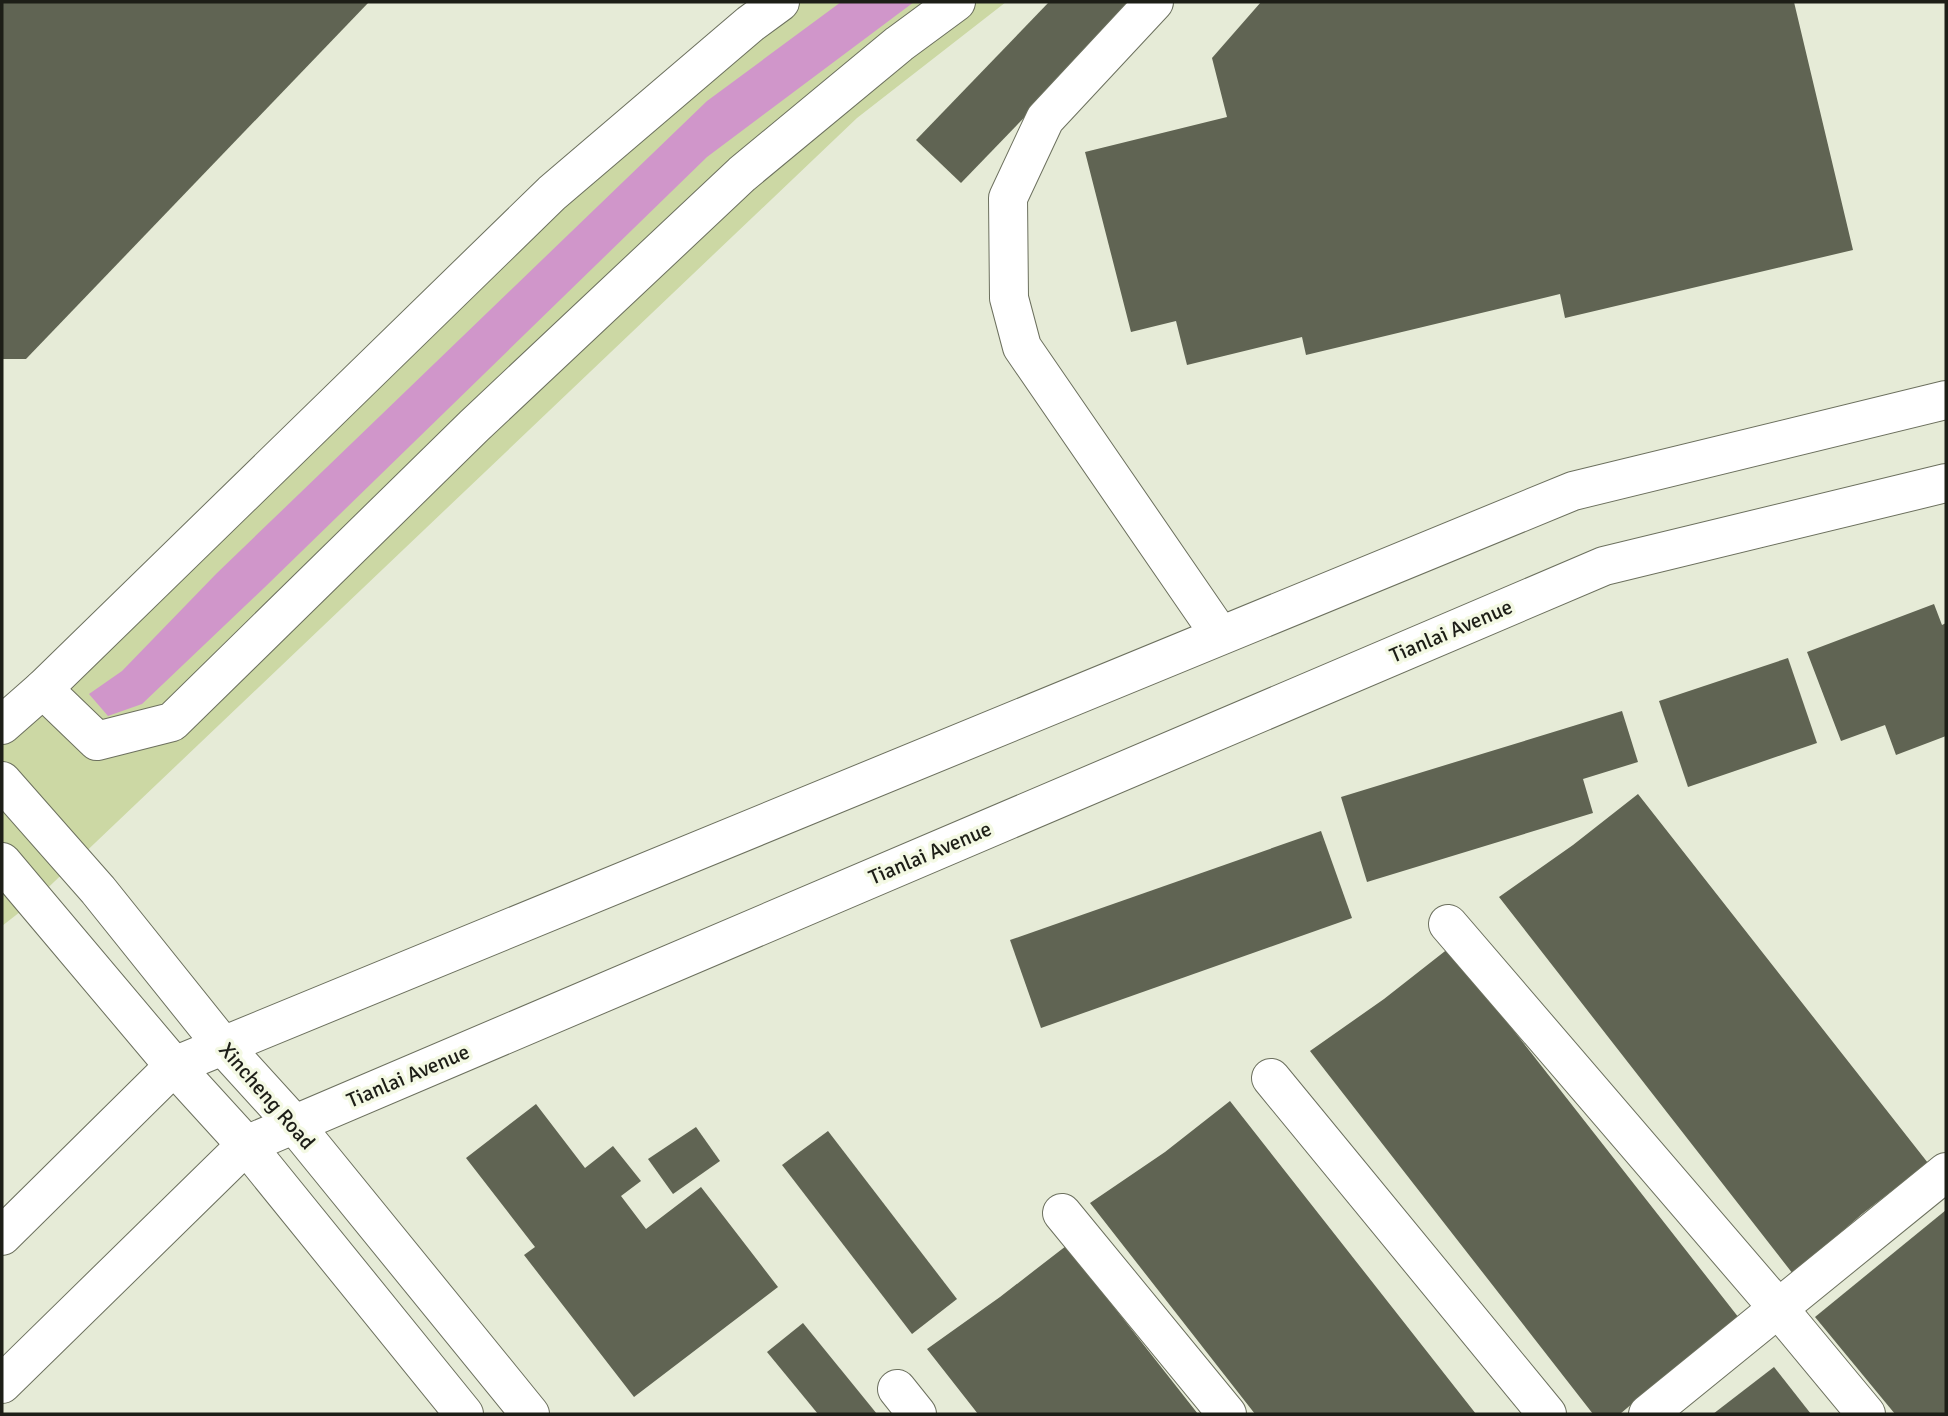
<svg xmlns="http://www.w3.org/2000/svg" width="1948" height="1416" font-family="Signika,sans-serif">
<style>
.green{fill:#ccd8a4}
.water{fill:#d096ca}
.building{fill:#606453}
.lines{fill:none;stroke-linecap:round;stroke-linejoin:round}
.minor-casing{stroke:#6c705e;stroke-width:40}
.major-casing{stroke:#6c705e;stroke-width:40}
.minor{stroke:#fff;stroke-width:38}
.major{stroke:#fff;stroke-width:38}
.labels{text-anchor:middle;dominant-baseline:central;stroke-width:7;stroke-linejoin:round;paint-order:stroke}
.street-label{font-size:21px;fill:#1d1e17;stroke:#f4f9e4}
</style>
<rect width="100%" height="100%" fill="#e6ebd7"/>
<path class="green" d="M780,2h226l-149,116 -823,783 -32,25v-201z"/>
<path class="water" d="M841,2h73l-207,155 -442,430 -123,117 -34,12 -19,-22 33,-23 95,-98 490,-472z"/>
<g class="building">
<path d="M2,2h367l-343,357h-24z"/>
<path d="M1049,2h87l-175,181 -45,-43z"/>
<path d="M1261,2h533l59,248 -288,68 -5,-24 -254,61 -4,-18 -115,28 -11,-44 -45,11 -46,-180 142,-35 -15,-59z"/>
<path d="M1934,604l8,21 4,-2v113l-50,19 -11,-30 -44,16 -34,-89z"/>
<path d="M1788,658l29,85 -129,44 -29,-86z"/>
<path d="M1622,711l16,51 -55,17 10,34 -226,69 -26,-85z"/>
<path d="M1638,794l290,369 -66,51 -69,60 -294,-377 74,-52z"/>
<path d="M1321,831l31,87 -311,110 -31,-88z"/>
<path d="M1449,948l290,370 -66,51 -53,45h-27l-283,-363 74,-52z"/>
<path d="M1230,1101l246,313h-221l-165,-211 75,-51z"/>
<path d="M536,1104l49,64 28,-22 28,35 -20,15 25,33 55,-42 77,100 -144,110 -110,-142 11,-8 -69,-89z"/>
<path d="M696,1127l24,34 -47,33 -25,-35z"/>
<path d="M828,1131l129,168 -45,35 -130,-169z"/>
<path d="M1946,1210v204h-51l-80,-97z"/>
<path d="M1066,1246l132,168h-220l-51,-65 73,-52z"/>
<path d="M803,1323l74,91h-59l-51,-62z"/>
<path d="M1774,1367l37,47h-98z"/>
</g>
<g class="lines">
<g class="minor-casing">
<g id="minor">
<path d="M1154,2l-109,117 -37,79 1,100 13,49 198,288"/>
<path d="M43,689l54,52 75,-19 302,-296 268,-252 157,-130 57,-42"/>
<path d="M2,725l41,-36 509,-496 198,-169 30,-22"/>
<path d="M2,781l96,109 125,156"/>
<path d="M2,862l172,204"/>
<path d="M1448,924l330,384 88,106"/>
<path d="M1271,1078l276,336"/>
<path d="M1062,1213l165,201"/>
<path d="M897,1389l20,25"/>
<path d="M1648,1414l298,-242"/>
</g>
</g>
<g class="major-casing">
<g id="major">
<path d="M223,1046l71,78 236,290"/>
<path d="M174,1066l72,79 218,269"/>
<path d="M2,1236l172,-170 1399,-575 373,-91"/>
<path d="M2,1384l244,-239 1358,-579 342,-83"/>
</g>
</g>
<use href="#minor" class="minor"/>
<use href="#major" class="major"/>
</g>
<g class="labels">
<g class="street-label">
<text transform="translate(1451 631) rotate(-23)">Tianlai Avenue</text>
<text transform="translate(930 853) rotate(-23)">Tianlai Avenue</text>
<text transform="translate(408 1076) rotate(-23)">Tianlai Avenue</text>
<text transform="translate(267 1096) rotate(49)">Xincheng Road</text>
</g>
</g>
<rect width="1948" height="1416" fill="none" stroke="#1d1e17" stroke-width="7"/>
</svg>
